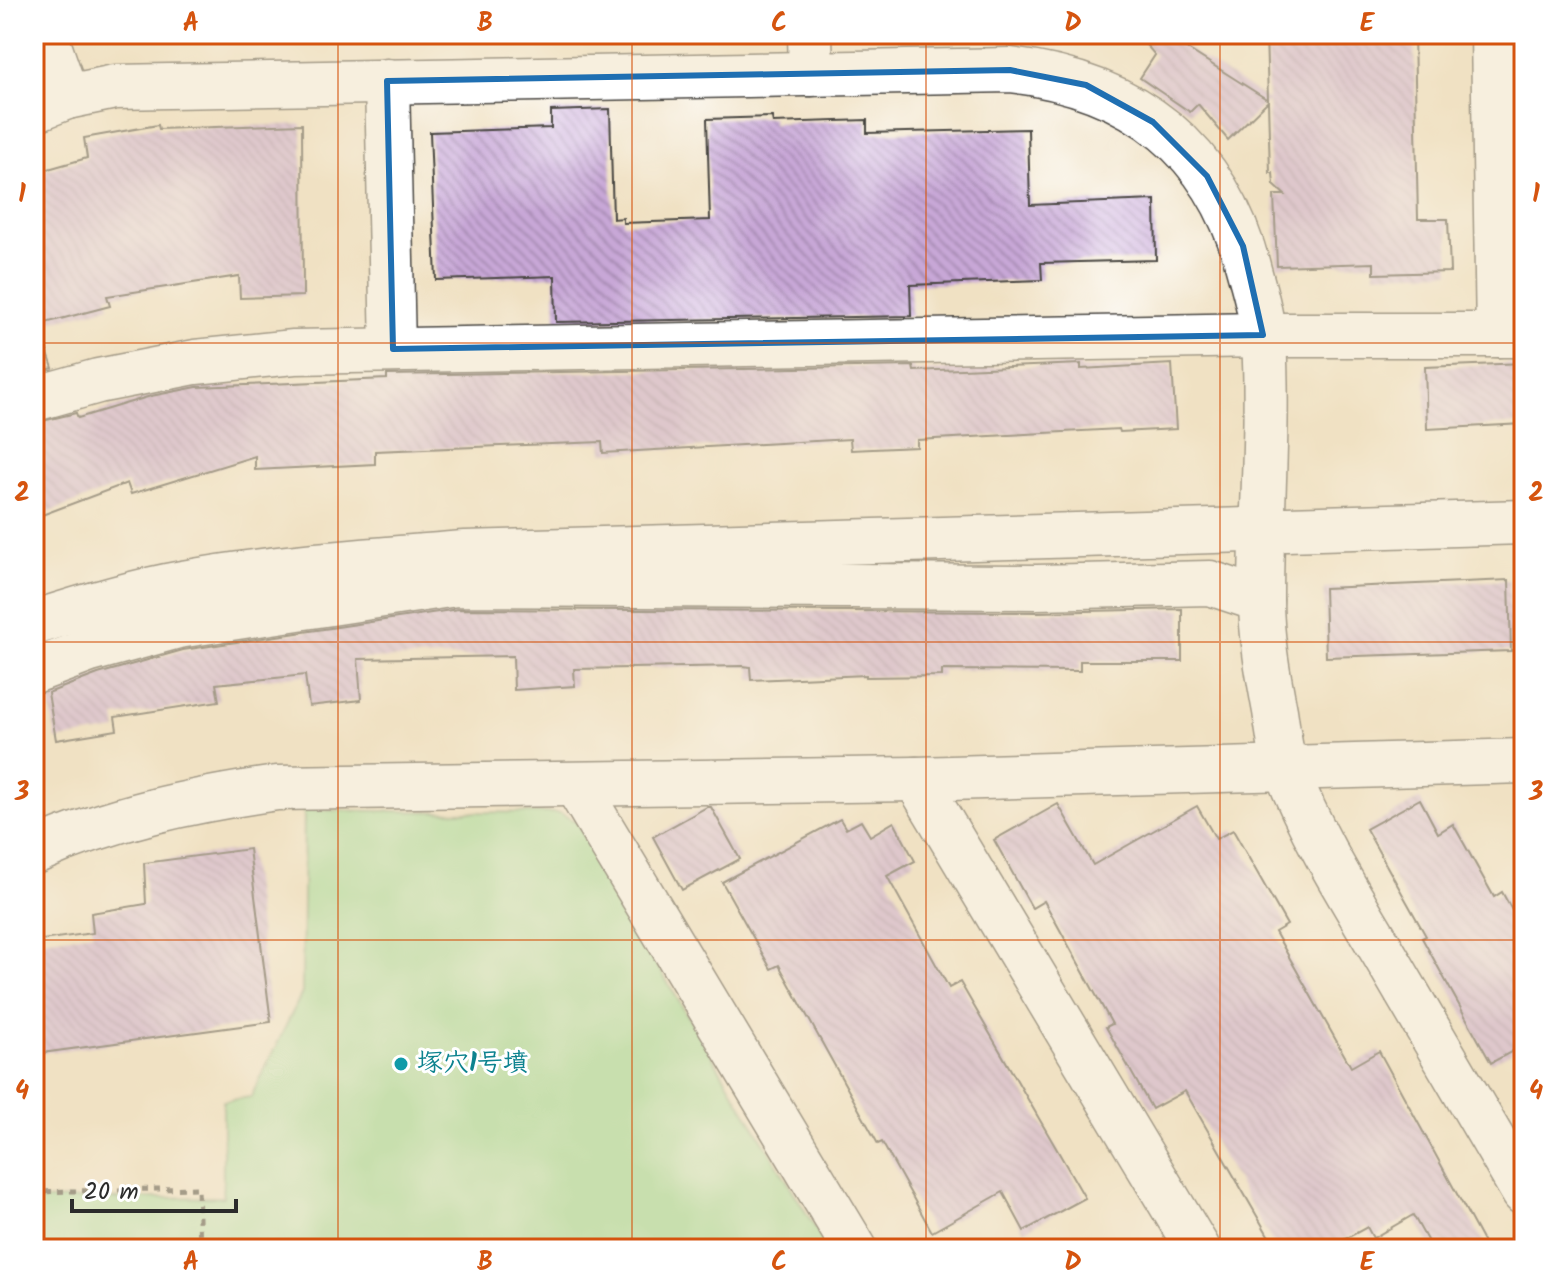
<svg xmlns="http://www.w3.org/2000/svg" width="1558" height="1283" font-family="Kalam,'Klee One',sans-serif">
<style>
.park{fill:#98dc95;stroke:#628460;stroke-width:2}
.building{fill:url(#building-back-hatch)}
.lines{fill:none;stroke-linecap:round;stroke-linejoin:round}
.minor-casing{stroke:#494642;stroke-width:47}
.tertiary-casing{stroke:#494642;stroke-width:47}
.path{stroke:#494642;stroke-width:5;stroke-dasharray:6 6;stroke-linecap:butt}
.minor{stroke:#fff;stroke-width:44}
.tertiary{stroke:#fff;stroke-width:44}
.marked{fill:none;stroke:#1f6fb2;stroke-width:6;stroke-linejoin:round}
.grid{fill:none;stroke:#d5540f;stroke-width:2;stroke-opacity:0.55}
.culture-dot{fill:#0f9aa8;stroke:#fff;stroke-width:3}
.labels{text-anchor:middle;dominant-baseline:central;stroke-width:6;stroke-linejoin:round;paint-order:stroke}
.culture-label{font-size:26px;font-weight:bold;fill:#0d838f;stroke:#fff;text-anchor:start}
.neatline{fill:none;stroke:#d5540f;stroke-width:3}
.grid-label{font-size:26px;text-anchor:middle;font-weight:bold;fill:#d5540f}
</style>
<defs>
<pattern id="building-back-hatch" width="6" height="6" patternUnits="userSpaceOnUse" patternTransform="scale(2)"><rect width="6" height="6" fill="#c8a7d7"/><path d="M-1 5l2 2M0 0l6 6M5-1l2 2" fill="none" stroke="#a388af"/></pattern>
</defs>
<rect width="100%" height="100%" fill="#fff"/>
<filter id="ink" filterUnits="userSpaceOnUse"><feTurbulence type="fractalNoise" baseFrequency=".0125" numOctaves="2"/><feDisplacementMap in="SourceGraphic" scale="16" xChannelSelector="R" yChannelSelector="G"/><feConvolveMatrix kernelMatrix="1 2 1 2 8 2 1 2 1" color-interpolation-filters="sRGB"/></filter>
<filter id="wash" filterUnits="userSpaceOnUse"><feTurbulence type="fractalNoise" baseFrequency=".006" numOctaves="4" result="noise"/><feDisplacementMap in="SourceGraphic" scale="32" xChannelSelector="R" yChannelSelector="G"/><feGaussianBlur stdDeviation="1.8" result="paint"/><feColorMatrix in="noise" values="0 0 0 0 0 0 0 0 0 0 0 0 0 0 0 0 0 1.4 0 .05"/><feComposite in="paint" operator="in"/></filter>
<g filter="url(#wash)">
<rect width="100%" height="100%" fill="#f0e1c3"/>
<path class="park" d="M304,810l256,3 18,10 75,135 175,291h-794v-49l189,-3v-96l28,-4 51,-104z"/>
<g id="blocks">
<g class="building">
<path d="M1137,34h27l104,66 -2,-66h148l4,185h30l2,53 -76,2v-11l-97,3 -3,-71h11l-11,-10 -1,-12h-3l-2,-72 -40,39 -30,-36 -8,8 -50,-34 15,-23z"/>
<path d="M610,109l3,110 10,-1v5l87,-3 -3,-101 65,-2 1,6 94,-3v13l161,-4 2,76 125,-5 1,60 -115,3 1,17 -132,5 1,31 -355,6 -1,-46 -119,4 -6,-148 121,-4v-17z"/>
<path d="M302,124l1,172 -63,2 -1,-22 -132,20 3,10 -76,20v-153l53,-15 -3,-20 74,-13 1,4z"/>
<path d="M42,336l11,32 -19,5v-36z"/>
<path d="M1524,363v61l-97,5 -2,-62z"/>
<path d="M1081,364v5l91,-5 4,65 -56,3 -1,-3 -202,11v7l-66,3 -1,-11 -247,14 -1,-11 -227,9v13l-120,6v-14l-124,38 -4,-11 -93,35v-95l42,-10 2,5 73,-22 46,-9 190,-8v-4l526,-9 1,5z"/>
<path d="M1509,580l2,71 -185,6 -2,-69z"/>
<path d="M458,609l580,3 144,-3v52h-102v10l-138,-1v6l-76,1v-2l-115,5 -1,-13 -7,-1 -169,3 1,17 -61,4 -1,-34 -155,3 3,41 -52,6 -4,-31 -89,9 3,17 -104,16 2,13 -61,10 -8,-47 50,-19 85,-24z"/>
<path d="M1420,799l18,34 15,-9 41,73 8,-5 22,40v113l-33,18 -69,-125 4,-2 -60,-107z"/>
<path d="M1058,804l35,61 104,-59 19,33 17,-9 54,95 -12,7 76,135 28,-16 108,198h-55l-19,-34 -40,23 -6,-11 -40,22h-51l-91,-158 -33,18 -46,-82 6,-3 -68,-123 -12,7 -38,-68z"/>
<path d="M707,807h4l29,52 -58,31 -29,-53z"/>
<path d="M840,819l6,10 15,-8 9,15 24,-14 21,39 -28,15 62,112 11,-6 125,216 -61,33 -21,-39 -71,40 -50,-90 -4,2 -99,-179 -8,4 -49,-87z"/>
<path d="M249,849l22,173 -237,32v-113l59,-8 -2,-20 55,-9 -2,-41z"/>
</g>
</g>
</g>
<g filter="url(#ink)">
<use href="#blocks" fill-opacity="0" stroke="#494642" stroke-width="2"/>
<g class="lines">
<g class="minor-casing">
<g id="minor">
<path d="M45,34l22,63"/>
<path d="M810,34l1,40"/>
<path d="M1493,34l5,301"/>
<path d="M387,81l6,268"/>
<path d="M34,110l33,-13 48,-10 895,-17c125,15 209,79 240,204 6,21 12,44 14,65 5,87 -3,173 -3,260 0,37 7,75 14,112 3,19 5,41 11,58 25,65 62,124 97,183 47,80 94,160 141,241"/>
<path d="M34,399l64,-18 97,-19 99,-10 969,-17h261"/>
<path d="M34,671l56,-21 88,-24 278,-42 581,3 173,-4 51,17"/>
<path d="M916,779l282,470"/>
<path d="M576,785l279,464"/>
<path d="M34,852c77,-35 159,-52 243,-64l639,-9 608,-18"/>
</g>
</g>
<g class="tertiary-casing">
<path id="tertiary" d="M34,623c49,-16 98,-31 149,-40 93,-17 188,-23 282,-30l1059,-31"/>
</g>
<path class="path" d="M34,1192l164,-4 2,61"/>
<use href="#minor" class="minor"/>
<use href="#tertiary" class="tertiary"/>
</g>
</g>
<path d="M0 0H1558V1283H0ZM1010,70l76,15 67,37 54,54 36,70 20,89 -870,14 -6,-268z" fill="#f0e1c3" fill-opacity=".55" fill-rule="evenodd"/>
<path class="marked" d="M1010,70l76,15 67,37 54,54 36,70 20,89 -870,14 -6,-268z"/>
<path class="grid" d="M338,34v1215M632,34v1215M926,34v1215M1220,34v1215M34,343h1490M34,642h1490M34,940h1490"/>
<circle class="culture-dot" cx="401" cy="1064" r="8"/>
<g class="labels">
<g class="culture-label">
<text x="417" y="1064">塚穴1号墳</text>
</g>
</g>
<rect width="1558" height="1283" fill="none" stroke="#fff" stroke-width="88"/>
<path d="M72 1199v12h164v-12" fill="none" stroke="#2b2b2b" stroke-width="4"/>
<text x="84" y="1199" font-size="24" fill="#2b2b2b" stroke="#ffffff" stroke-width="6" paint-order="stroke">20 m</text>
<rect x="44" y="44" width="1470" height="1195" class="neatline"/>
<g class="grid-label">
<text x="191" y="31">A</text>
<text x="485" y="31">B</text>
<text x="779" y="31">C</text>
<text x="1073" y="31">D</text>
<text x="1367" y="31">E</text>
<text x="22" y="202">1</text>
<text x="1536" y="202">1</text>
<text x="22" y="501">2</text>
<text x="1536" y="501">2</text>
<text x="22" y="800">3</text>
<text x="1536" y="800">3</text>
<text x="22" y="1099">4</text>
<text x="1536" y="1099">4</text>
<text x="191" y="1270">A</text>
<text x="485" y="1270">B</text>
<text x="779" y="1270">C</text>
<text x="1073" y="1270">D</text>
<text x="1367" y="1270">E</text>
</g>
</svg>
